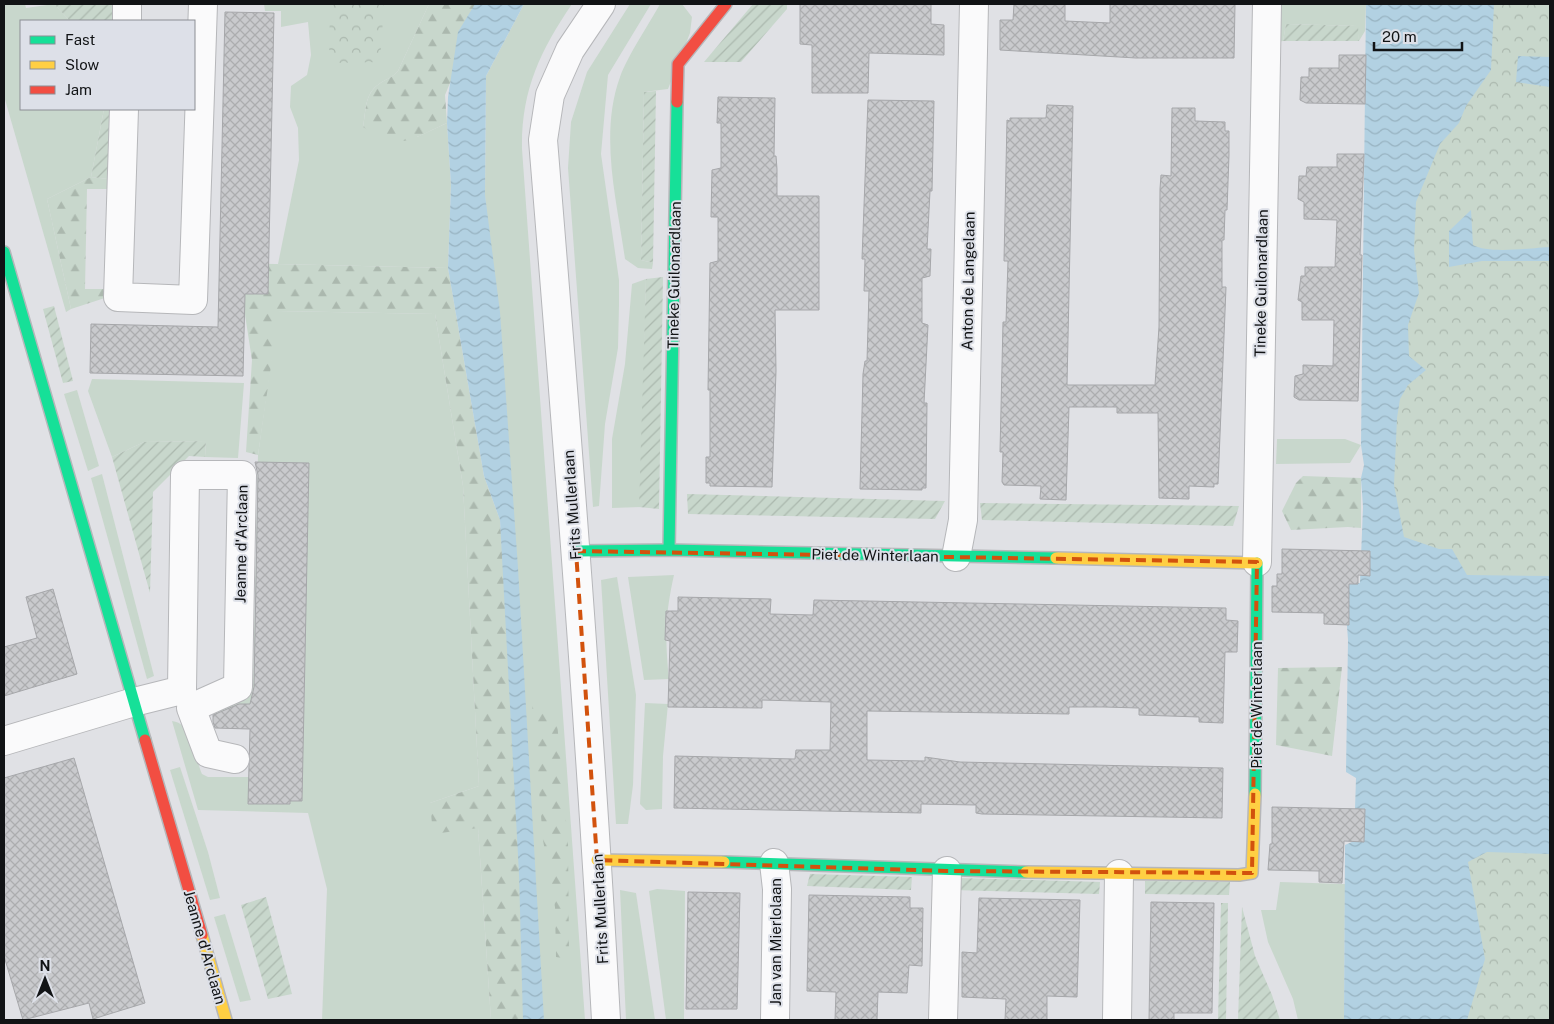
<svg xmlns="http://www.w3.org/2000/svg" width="1554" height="1024" font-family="'Public Sans',sans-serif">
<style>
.grass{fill:#c8d7cc}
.forest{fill:url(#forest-firs)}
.park{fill:url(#park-crowns)}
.garden{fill:url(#garden-furrows)}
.water{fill:url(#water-waves)}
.building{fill:url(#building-cross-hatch);stroke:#a6a7aa}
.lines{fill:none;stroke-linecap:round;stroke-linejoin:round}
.street-casing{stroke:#b6b7ba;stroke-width:30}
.fast-casing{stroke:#b6b7ba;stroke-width:14}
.slow-casing{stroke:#b6b7ba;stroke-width:14}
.jam-casing{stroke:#b6b7ba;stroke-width:14}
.street{stroke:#fafafb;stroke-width:28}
.fast{stroke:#16e098;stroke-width:11}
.slow{stroke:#ffcf43;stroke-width:11}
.jam{stroke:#f24e42;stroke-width:11}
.marked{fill:none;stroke:#d2520d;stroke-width:4;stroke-dasharray:10 6;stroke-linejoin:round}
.labels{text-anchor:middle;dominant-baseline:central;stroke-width:4;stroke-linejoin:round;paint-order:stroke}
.street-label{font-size:15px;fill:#111315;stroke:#dde0e8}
</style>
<defs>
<pattern id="forest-firs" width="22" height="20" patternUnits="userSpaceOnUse" patternTransform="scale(1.25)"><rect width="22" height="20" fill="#c8d7cc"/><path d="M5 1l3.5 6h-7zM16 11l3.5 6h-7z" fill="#abb8ae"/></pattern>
<pattern id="park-crowns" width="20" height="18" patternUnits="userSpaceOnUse" patternTransform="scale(1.25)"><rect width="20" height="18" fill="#c8d7cc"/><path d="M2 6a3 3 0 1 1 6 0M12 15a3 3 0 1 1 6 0" fill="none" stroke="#abb8ae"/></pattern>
<pattern id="garden-furrows" width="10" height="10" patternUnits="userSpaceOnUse" patternTransform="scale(1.25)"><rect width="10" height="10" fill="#c8d7cc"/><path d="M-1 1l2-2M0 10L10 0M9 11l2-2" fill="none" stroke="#abb8ae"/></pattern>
<pattern id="water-waves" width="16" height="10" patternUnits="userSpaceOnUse" patternTransform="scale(1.25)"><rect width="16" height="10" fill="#b2d1e2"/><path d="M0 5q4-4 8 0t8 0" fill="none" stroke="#98b3c1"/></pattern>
<pattern id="building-cross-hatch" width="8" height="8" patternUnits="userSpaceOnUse" patternTransform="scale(1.25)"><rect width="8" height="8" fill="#c9cacd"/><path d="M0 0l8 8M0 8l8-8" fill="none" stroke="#acadaf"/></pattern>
</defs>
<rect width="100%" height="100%" fill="#e0e1e5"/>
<g class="grass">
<path d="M4,4h21l1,4 28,-4 16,17h-49v88h83l-13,68 -44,22 24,110 -5,3 -62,-216z"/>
<path d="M264,4h165l-31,67c-6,7 -12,8 -19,13 -15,10 -13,28 -16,43l54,10 30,-14 4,62 -3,83 -170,-4 21,-104 -1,-32 -8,-21 1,-21 16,-11 4,-20 -3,-33 -27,5v-16h-16z"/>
<path d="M524,4h48c-32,47 -51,87 -50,145l63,871h-48l-52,-825 1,-119z"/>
<path d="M630,4h21l-43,71 -7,79 18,126v25l-1,43 -13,76 -6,82 -6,1 -25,-339 3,-46 16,-50z"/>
<path d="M660,4h22l10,13 -2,16 -22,56 -24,3 -3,168 12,3 -1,6 -14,-1 -13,-9c-8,-58 -26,-124 -5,-182 8,-22 28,-51 40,-73z"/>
<path d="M1275,4h91l-1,27 -6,10 -2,-15 -71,-2 -3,17 -7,1z"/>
<path d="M646,279l-5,228 -29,1v-69l13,-75 7,-80z"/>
<path d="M278,311l157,3 28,172 16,300 -49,17 48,25 13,192h-169l5,-131 -19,-76 -110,-3 -26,-89c23,3 22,36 30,53l6,3h42l1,-60 -37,-2 1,-28 38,1 5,-233z"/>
<path d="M92,379l152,4 -6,75 -33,-1 1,-16 -62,1 -32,15 -24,-66z"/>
<path d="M77,390l22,76 -11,5 -24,-77z"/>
<path d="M1277,439h68l16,6 -11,18 -74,1z"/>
<path d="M102,474l52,202 -7,3 -56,-201z"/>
<path d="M674,575c-9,40 -9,63 -5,104l-25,1 -16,-103z"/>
<path d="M617,577l19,118 -3,90 -5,39h-12l-15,-244z"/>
<path d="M645,703l23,1 -5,52 -1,53 -16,1 -6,-6z"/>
<path d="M180,767l28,85 12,46 -10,2 -40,-130z"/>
<path d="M1280,882l65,2 -1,136h-46l-5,-21 -25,-57 -7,-32h15z"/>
<path d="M657,889l28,2 -1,129h-18l-17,-129z"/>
<path d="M620,890l16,3 19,127h-29z"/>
<path d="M225,914l26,86 -11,2 -26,-85z"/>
</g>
<g class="forest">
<path d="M429,4h54l-38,91 2,28c-38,17 -46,29 -84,4 3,-14 1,-33 16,-43 7,-5 13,-6 19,-13z"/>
<path d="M91,177l25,3 -1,9h-28l-2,100h26v7l-40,13 -24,-110z"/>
<path d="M237,263l211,5 36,208 16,44 37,500h-46l-13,-192 -45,6 -3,-31 49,-17 -16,-300 -28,-172 -156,-3 -21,144 -12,-3 6,-92z"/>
<path d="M1303,476l58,2v50l-13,-1 -57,3 -9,-19 14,-28z"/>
<path d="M1342,667l-10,89 -56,-11 2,-77z"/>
<path d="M532,706l25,16 11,120 1,117 -13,-2 -1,-50 -12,-67z"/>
</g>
<g class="park">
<path d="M330,4h54l-4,58 -51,1z"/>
<path d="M1398,4h152v1016h-169z"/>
</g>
<g class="garden">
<path d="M54,4h62v17h-46z"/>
<path d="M753,4h34v5l-46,53h-37z"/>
<path d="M1286,24l72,2 1,15h-76z"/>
<path d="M656,91l-3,172 -12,-3 3,-168z"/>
<path d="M104,109h12v71l-25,-3z"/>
<path d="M663,277l-4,232 -20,-2 7,-228z"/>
<path d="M54,306l19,75 -10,2 -20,-74z"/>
<path d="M206,441l-1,16 -16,-1 -36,36 -3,101 -38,-136 32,-15z"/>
<path d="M687,494l258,7 -10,18 -247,-5z"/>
<path d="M980,503l259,3 -6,20 -251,-6z"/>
<path d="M810,874l102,3 -1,13 -104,-4z"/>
<path d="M959,878l141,4 -1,12 -148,-4z"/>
<path d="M1145,881l85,1 -1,13 -84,-1z"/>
<path d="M266,897l26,97 -24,5 -27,-94z"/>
<path d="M1221,903h7l-2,117h-8z"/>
<path d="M1242,907l13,49 17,39 8,25h-42z"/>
</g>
<g class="water">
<path d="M475,4h49l-38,72 -1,119 15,117 18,256 26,452h-21l-4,-146 -19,-354 -16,-44 -36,-208 3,-83 -4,-62 1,-26 10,-65z"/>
<path d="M1366,4h128l-3,66 -25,36 -7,17 -19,21 -24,58 -2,48 5,43 -11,32 1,31 17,14 -18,15 -8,14 -3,19 -3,67 10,52 35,12h13l15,26 83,1v278l-63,-2 -19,10 17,97 -18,61h-123l1,-175 9,-4 2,-63 -10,-6 2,-132 -4,-56 16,-1 3,-76 -2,-29 3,-13 -3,-20z"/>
<path d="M1518,56l32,1v30l-34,-5z"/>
<path d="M1471,210l2,35c15,9 58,3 77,2v14h-68l-33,6v-36z"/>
</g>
<g class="building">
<path d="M800,4h131v20l13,1v30l-75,-2 -1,40h-56v-48l-12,-1z"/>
<path d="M1014,4h51v17l45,2v-19h125l-1,54h-98l-136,-8v-30h13z"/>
<path d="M225,12l49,1 -6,281h-23l-2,82 -153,-3 1,-49 127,3z"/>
<path d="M1339,55h27l-1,49 -59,-1 -6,-3 1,-23h8v-9h30z"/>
<path d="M718,97l57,1 -1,58h2l1,13v27h42v114h-44l1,61 -4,116 -62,-1v-3h-4v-26h4v-67h-2l2,-127 8,-2v-44h-7l1,-47 9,-2v-45h-4z"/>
<path d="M868,100l66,1 -2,90h-2l-3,58h4l-1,27 -8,2v45l6,2 -4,78h3l-1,85h-4v2l-62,-1 3,-115 2,-13h2l2,-70h-5l1,-32h-3z"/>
<path d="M1047,105l26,1 -6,279h88l4,-58 1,-138 1,-14 10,1 1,-68h23v13l30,1v9h4v24l-2,55h-2l-1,30h-2v47h4l-8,197h-4v3l-25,-1v13l-30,-1 -1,-85h-41v-6h-48l-3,93 -26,-1 1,-13 -37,-1 -2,-3 1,-30h-3l3,-130h3l2,-61h-4l3,-141 3,1v-3h36z"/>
<path d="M1337,154h27l-4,101h2l-4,146 -59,-1 -5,-3 1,-21 8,-2v-9l30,1 1,-46h-32v-18l-4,-2 3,-24h4v-9h30l2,-47 -33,-1v-17l-6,-3 1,-23h7l1,-9h30z"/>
<path d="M255,462l54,1 -7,338h-12v3h-42l2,-75 -35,-1 -2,-6v-7l26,-11h11l4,-17 4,-212z"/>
<path d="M1282,549l88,2v25l-12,-1v9h-9v41l-25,-1v-11l-52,-1v-26h5v-12h5z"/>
<path d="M53,589l24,85 -73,22v-49l33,-9 -11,-41z"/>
<path d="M678,597l93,2 -1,15 43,1 1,-15 412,8v12l12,1 -1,31h-12l-2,71 -24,-1v-5l-60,-2v-7l-35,-1h-35v7l-202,-3v49l58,1v-4l35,5 263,6 -1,50 -240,-4 -6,-1v-8l-55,-1v9l-247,-5 1,-52 120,3 1,-9h34l1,-48 -69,-2v8l-94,-1 2,-66 -5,-1 1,-29h12z"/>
<path d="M74,758l71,245 -52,16 -4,-16 -66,17 -19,-64v-178z"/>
<path d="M1272,807l93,2 -1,33 -20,-1 -2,42 -23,-1v-11l-51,-1 2,-26h2z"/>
<path d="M688,892l52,1 -3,116h-51z"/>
<path d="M809,895l101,2v11h13l-1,58 -13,-1 -2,28 -29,-1 -1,28h-42l1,-28 -29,-1z"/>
<path d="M979,898l101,2 -3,97 -30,-1v24h-42l1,-21 -44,-2v-45l15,1z"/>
<path d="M1151,902l63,1 -2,110h-38v7h-25z"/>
</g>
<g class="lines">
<g class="street-casing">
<g id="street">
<path d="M601,4l-31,46 -20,45 -7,45c24,293 47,586 63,880"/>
<path d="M127,21v-17"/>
<path d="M124,109l-6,188 75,3 10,-296"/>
<path d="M956,557l7,-37 11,-516"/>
<path d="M1257,562l10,-558"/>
<path d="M4,741l130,-39 48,-12 3,-215h57l-4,212 -47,21 17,45 27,6"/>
<path d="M774,863l3,26 -2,131"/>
<path d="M943,1020l4,-149"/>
<path d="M1117,1020l2,-146"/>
</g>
</g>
<g class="fast-casing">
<g id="fast">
<path d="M4,252l141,488"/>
<path d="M669,550l8,-448"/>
<path d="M576,551l93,-1 387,8"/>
<path d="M1255,794l2,-231"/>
<path d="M724,862l302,10"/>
</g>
</g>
<g class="slow-casing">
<g id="slow">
<path d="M1056,558l201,5"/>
<path d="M597,860l127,2"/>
<path d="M1026,872l213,3 13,-2 3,-79"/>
<path d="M202,935l24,85"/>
</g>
</g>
<g class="jam-casing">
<g id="jam">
<path d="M677,102l1,-38 48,-60"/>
<path d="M145,740l57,195"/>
</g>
</g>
<use href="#street" class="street"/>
<use href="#fast" class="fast"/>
<use href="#slow" class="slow"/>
<use href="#jam" class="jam"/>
</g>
<path class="marked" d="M576,551l681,11 -5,311 -305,-2 -350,-11z"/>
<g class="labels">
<g class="street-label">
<text transform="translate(674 275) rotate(-89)">Tineke Guilonardlaan</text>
<text transform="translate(968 281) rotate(-89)">Anton de Langelaan</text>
<text transform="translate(1261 283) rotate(-89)">Tineke Guilonardlaan</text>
<text transform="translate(572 505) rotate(-94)">Frits Mullerlaan</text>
<text transform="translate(241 544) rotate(-89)">Jeanne d'Arclaan</text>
<text transform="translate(875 555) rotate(1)">Piet de Winterlaan</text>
<text transform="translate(1256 705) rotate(-90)">Piet de Winterlaan</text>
<text transform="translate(600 909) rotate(-93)">Frits Mullerlaan</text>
<text transform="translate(775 942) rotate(-90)">Jan van Mierlolaan</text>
<text transform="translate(205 947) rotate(74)">Jeanne d'Arclaan</text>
</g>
</g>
<rect width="1554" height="1024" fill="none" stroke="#111315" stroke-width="10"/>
<rect x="20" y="20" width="175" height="90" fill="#dde0e8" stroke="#8b8e94"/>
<rect x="30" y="36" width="25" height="8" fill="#16e098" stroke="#8b8e94"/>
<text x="65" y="45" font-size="15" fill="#111315">Fast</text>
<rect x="30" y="61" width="25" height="8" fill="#ffcf43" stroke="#8b8e94"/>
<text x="65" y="70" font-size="15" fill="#111315">Slow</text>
<rect x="30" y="86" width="25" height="8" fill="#f24e42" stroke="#8b8e94"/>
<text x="65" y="95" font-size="15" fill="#111315">Jam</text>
<g transform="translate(45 979)" stroke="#dde0e8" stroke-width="4" paint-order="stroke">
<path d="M0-4L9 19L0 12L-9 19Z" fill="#111315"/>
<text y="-8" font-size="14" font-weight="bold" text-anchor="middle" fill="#111315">N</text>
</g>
<path d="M1374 42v8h88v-8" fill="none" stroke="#111315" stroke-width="2.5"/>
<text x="1382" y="42" font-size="15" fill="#111315" stroke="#dde0e8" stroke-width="4" paint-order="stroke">20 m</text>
</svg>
